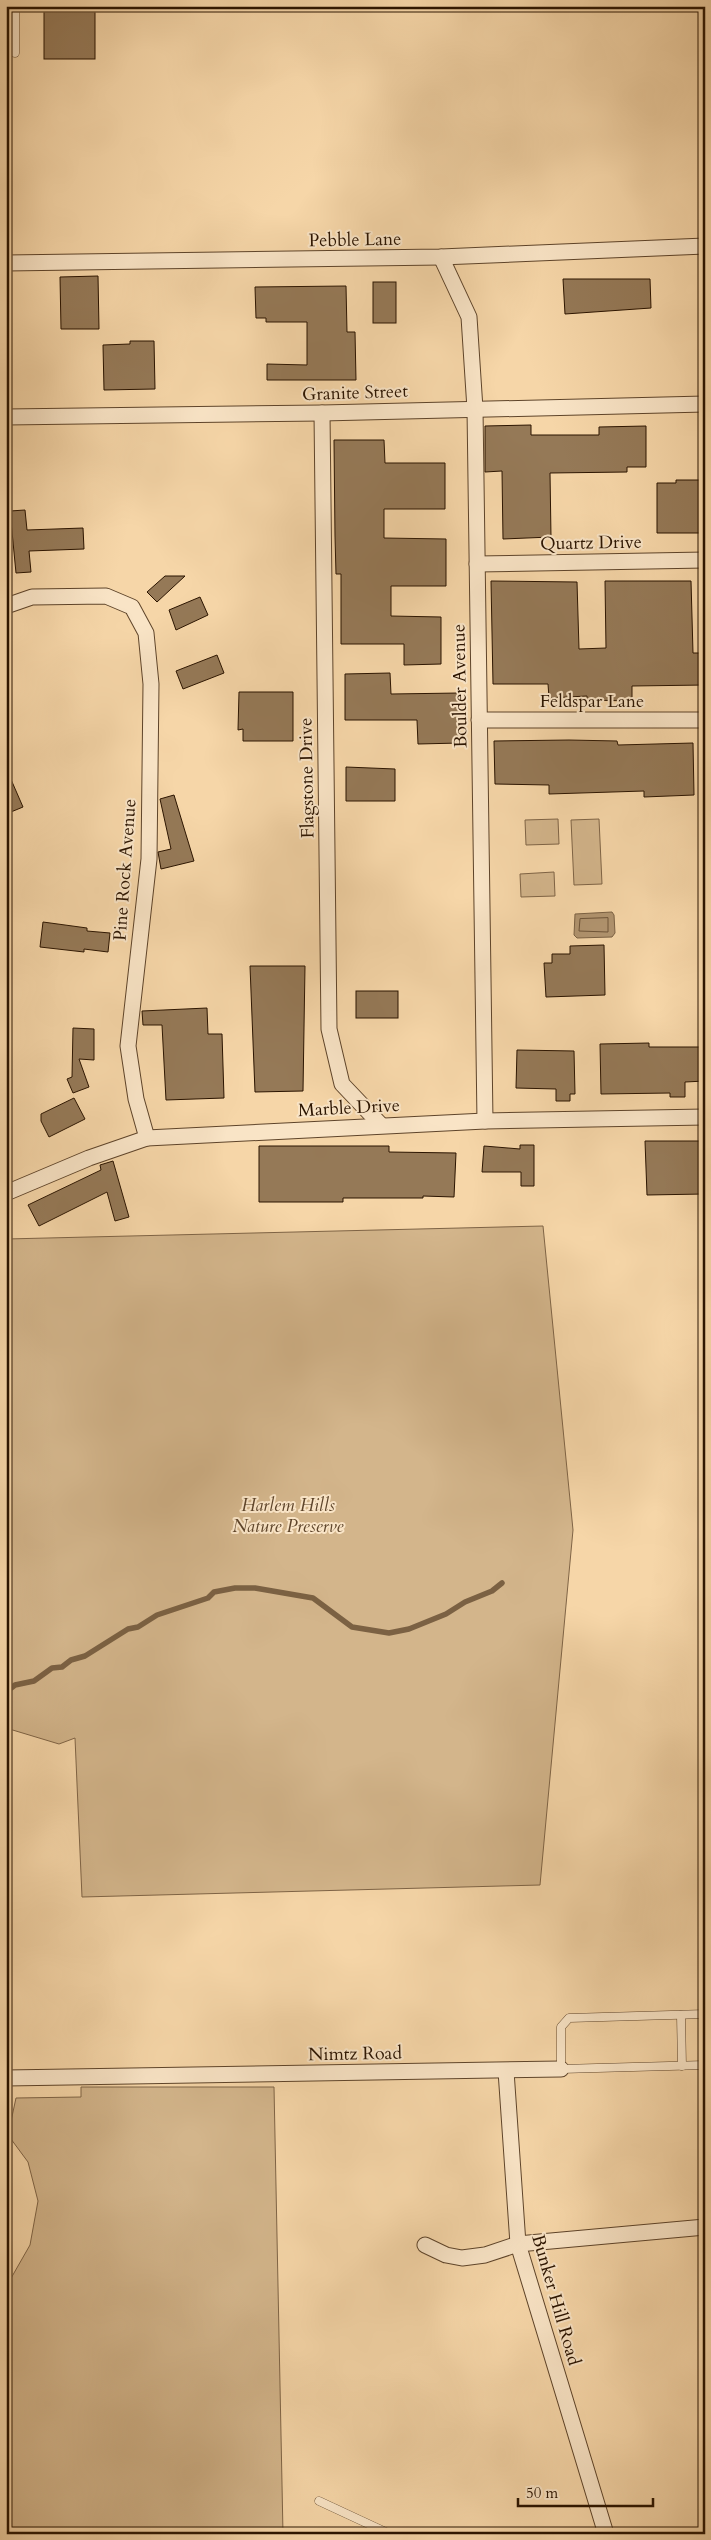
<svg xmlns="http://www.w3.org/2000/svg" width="711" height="2540" font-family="Cardo,serif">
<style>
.green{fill:#d3b58b;stroke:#7f6446}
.water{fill:#b1946f;stroke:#7b6143}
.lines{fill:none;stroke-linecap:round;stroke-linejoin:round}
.shore{stroke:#6e5438;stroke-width:1}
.stream{stroke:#7b6143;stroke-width:5.5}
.building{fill:#957957;stroke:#2b1400}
.service-casing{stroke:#5e442a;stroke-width:9}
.minor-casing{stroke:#5e442a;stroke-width:17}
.service{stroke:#f9e4c6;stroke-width:8}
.minor{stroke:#f9e4c6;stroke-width:15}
.labels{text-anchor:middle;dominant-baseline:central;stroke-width:4;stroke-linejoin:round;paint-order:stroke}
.street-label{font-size:18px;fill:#2b1400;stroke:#f9e4c6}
.park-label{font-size:18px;font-style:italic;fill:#5d442a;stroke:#f9e4c6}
</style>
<rect width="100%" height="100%" fill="#f6d6a8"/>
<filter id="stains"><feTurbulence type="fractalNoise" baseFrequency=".004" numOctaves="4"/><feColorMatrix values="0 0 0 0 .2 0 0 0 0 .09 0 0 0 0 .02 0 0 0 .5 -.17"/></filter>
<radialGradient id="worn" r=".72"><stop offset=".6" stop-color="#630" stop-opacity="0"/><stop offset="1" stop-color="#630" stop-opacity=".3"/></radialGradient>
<g class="green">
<path d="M558,819l1,25 -33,1 -1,-25z"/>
<path d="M599,819l3,65 -28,1 -3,-65z"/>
<path d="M554,872l1,24 -34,1 -1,-23z"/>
<path d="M543,1226l30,304 -33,355 -458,12 -7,-159 -16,6 -53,-16v-489z"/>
<path d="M81,2087h193l9,447h-277v-247l24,-42 8,-44 -10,-39 -20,-27 8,-37 65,-1z"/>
</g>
<path class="water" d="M612,912l2,3 1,18 -3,4 -35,1 -3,-3 1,-21z"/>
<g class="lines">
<path class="shore" d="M608,918v14l-29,-1 1,-12z"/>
<path class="stream" d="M6,1692l9,-7 19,-4 18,-13 10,-1 9,-7 14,-4 43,-27 10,-2 19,-12 51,-17 6,-6 21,-4h20l58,10 39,29 37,6 20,-4 37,-15 19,-12 27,-11 10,-8"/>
</g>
<g class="building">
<rect x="44" y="6" width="51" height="53"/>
<path d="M98,276l1,53h-38l-1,-52z"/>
<path d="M563,279h87l1,29 -86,6z"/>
<rect x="373" y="282" width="23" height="41"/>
<path d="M346,286l1,46h8l1,48h-89v-16l40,1v-43h-41v-4h-10l-1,-31z"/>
<path d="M130,341h24l1,48 -51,1 -1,-45 27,-1z"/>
<path d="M531,425v10h68v-8l47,-1v41h-19v5l-77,1 1,64 -48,2 -1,-68 -17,1v-46z"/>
<path d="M334,440h50l1,23h60v46h-61v29l62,1v47h-55v30l50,1v47l-37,1v-21h-63v-70h-5l-1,-38z"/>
<path d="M676,480h28v53h-47v-50h19z"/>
<path d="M25,510l2,20 56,-2 1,21 -55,2 2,21 -15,1 -6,-62z"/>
<path d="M165,576h20l-28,26 -10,-10z"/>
<path d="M491,581l86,1 2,67 27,-1 -1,-67h86l2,72h12v32l-73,1v15l-45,-1v-4l-38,2 -1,-14h-55z"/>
<path d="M200,597l8,18 -32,15 -7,-20z"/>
<path d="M217,655l7,18 -41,16 -7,-18z"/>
<path d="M390,673l1,21 68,-1 1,50 -42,1 -1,-24h-72v-46z"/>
<path d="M239,692h54v49h-50v-12l-5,1z"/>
<path d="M569,740l48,1 1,4 75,-2 1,52 -50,2v-6l-95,3v-9l-54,-1 -1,-43z"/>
<path d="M346,767l49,2v32h-49z"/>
<path d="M6,768l17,39 -17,7z"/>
<path d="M174,795l20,66 -33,8 -3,-17 13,-3 -11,-50z"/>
<path d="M43,922l44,6v3l23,2 -2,19 -24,-3v3l-44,-5z"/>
<path d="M604,945l1,50 -59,2 -2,-34h8v-9h18v-8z"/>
<path d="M250,966h55l-2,125 -48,1z"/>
<rect x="356" y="991" width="42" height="27"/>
<path d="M207,1008l1,26h14l2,64 -58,2 -4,-75h-19l-1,-14z"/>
<path d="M73,1028l21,1v31l-15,-1 10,28 -16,6 -6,-14 5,-2z"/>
<path d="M649,1043v4h56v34l-20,1v15h-15v-4l-69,1 -1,-50z"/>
<path d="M517,1050l57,1 1,43h-5v7h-14v-12l-40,-1z"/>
<path d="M74,1098l11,21 -36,18 -8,-16v-7z"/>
<path d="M645,1141h58l1,53 -57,1z"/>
<path d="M520,1145h14v41h-13v-14h-39l2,-26 36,3z"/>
<path d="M259,1146h130v6l67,1 -2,44 -31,-1v2h-80v4h-84z"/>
<path d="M113,1161l16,56 -14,4 -8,-29 -68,34 -11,-21 73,-35 -1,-5z"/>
</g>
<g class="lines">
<g class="service-casing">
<g id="service">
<path d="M15,6v47"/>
<path d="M705,2014l-136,4 -8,9v42l144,-4"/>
<path d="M681,2015l1,51"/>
<path d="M319,2501l71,33"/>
</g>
</g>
<g class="minor-casing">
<g id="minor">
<path d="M441,257l28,60 6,92 10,712"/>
<path d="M6,263l435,-6 264,-11"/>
<path d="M322,413l7,616 13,55 39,41"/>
<path d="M6,417l316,-4 383,-9"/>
<path d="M477,564l228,-4"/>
<path d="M6,606l26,-9 74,-1 26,11 14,26 5,51 -2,175 -21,187 8,53 11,39"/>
<path d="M479,720h226"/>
<path d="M6,1193l83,-35 58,-20 338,-17 220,-4"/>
<path d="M506,2071l12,173 88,290"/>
<path d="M6,2078l555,-9"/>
<path d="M425,2245l21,10 16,3 23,-3 33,-11 187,-17"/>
</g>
</g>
<use href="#service" class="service"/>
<use href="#minor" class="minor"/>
</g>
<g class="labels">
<g class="street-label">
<text transform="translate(355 240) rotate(-1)">Pebble Lane</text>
<text transform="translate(355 393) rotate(-2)">Granite Street</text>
<text transform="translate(591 543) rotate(-1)">Quartz Drive</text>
<text transform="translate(460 686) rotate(-91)">Boulder Avenue</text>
<text x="592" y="701">Feldspar Lane</text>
<text transform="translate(307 778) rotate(-91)">Flagstone Drive</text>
<text transform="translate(125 870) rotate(-86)">Pine Rock Avenue</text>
<text transform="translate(349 1108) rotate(-3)">Marble Drive</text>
<text transform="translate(355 2054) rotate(-1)">Nimtz Road</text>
<text transform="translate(556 2300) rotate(74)">Bunker Hill Road</text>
</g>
<g class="park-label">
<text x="288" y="1505">Harlem Hills<tspan x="288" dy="21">Nature Preserve</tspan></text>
</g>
</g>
<rect width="711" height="2540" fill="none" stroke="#f6d6a8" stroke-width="25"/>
<rect x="8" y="8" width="696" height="2525" fill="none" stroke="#2b1400" stroke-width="2.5"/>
<rect x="12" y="12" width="686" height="2515" fill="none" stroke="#2b1400"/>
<path d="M518 2498v8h135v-8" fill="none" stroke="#2b1400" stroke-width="2.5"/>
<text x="526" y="2498" font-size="15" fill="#2b1400" stroke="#f9e4c6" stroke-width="4" paint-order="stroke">50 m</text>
<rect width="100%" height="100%" filter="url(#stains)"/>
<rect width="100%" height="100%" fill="url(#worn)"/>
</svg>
